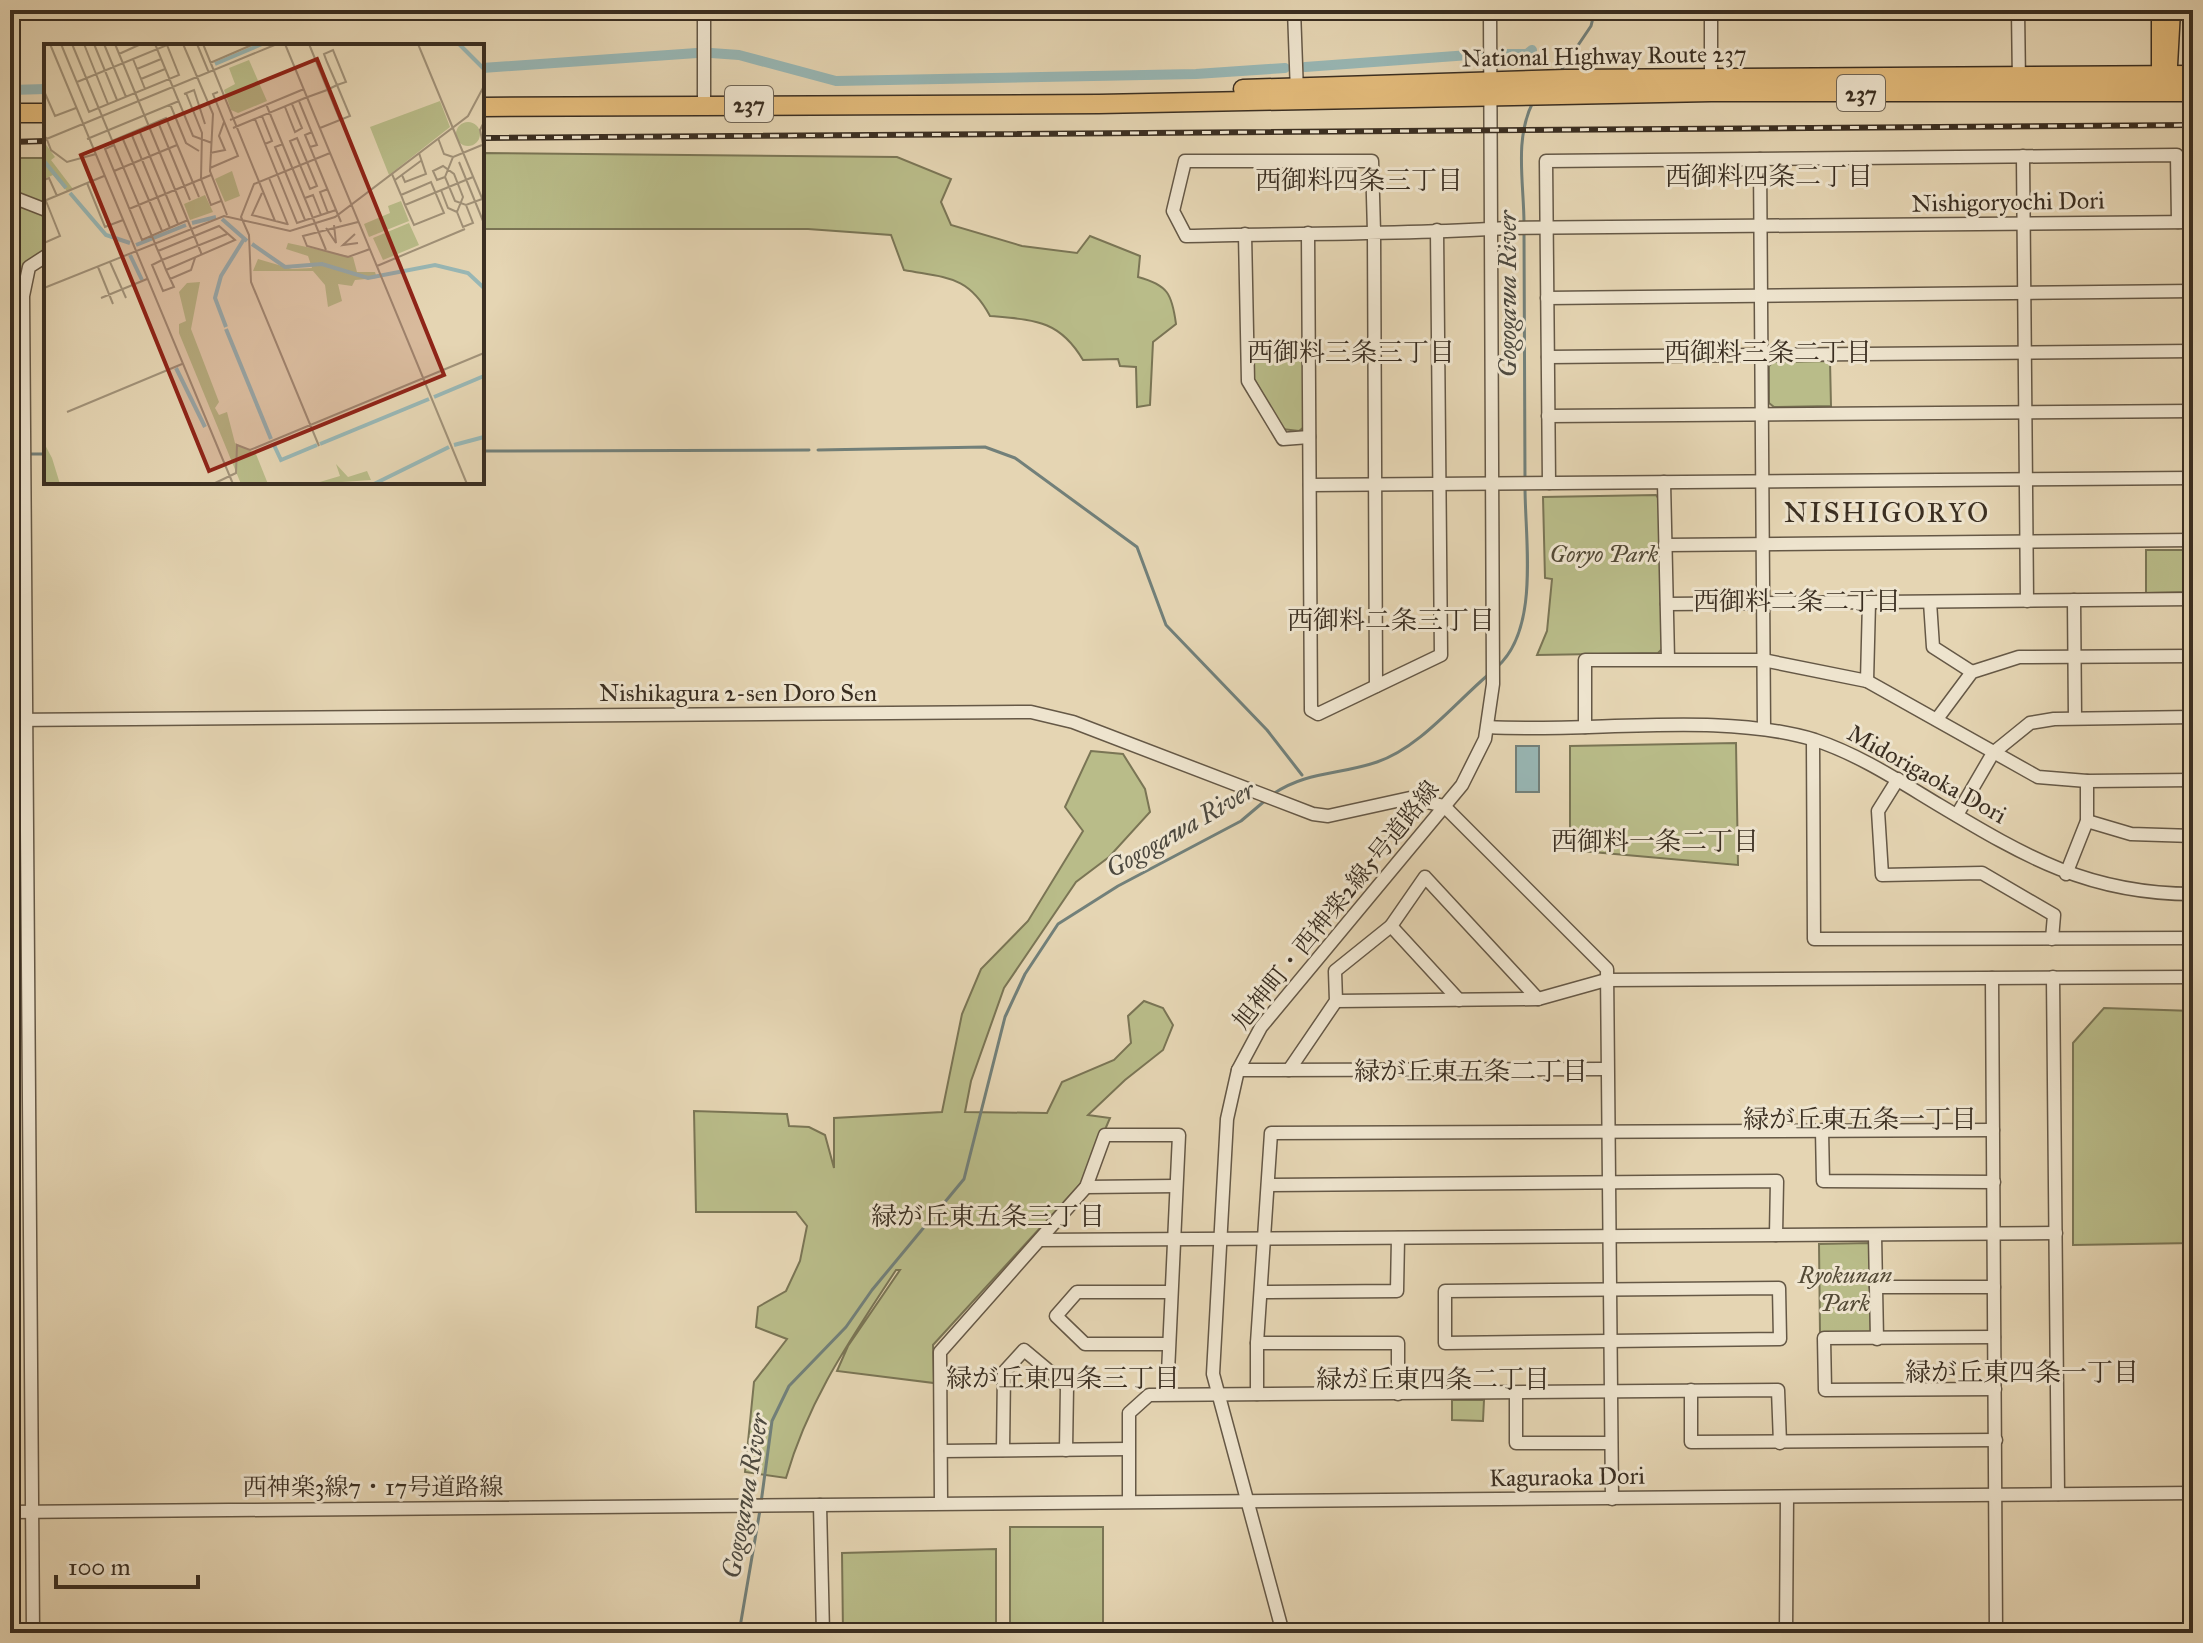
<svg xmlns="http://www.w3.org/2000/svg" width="2203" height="1643" font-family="'IM FELL Great Primer','Noto Serif JP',serif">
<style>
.green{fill:#b9bc89;stroke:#7a7555;stroke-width:2}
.water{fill:#98b7b5;stroke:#72807a;stroke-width:2}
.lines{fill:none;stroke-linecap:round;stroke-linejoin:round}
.stream{stroke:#72807a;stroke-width:3}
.canal{stroke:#98b7b5;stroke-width:10}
.minor-casing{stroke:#655846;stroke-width:15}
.major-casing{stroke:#3a2e21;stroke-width:17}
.highway-casing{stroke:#3a2e21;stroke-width:21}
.minor{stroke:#eee4ce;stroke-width:12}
.major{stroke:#e2ba7a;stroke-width:14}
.highway{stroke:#e2ba7a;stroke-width:18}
.rail-casing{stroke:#3a2e21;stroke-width:6}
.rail{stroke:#eee4ce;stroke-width:3;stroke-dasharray:9;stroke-linecap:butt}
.labels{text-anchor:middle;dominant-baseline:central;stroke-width:6;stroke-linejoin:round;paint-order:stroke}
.shield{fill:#eee4ce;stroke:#706555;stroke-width:2}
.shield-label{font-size:22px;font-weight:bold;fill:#3a2e21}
.street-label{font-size:24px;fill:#3a2e21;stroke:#eee4ce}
.park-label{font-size:24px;font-style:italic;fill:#534a36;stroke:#eee4ce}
.neighbourhood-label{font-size:26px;fill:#3a2e21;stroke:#eee4ce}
.water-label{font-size:26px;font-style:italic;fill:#4d493f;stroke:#eee4ce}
.quarter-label{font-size:28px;letter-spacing:2px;fill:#3a2e21;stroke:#eee4ce}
.inset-river{fill:none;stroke:#98b7b5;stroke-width:4}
.inset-road{fill:none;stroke:#a19279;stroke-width:2}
.view{fill:#8f2418;fill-opacity:0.15;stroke:#8f2418;stroke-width:4}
.inset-edge{fill:none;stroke:#3a2e21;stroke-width:4}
</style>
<rect width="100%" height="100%" fill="#e5d5b3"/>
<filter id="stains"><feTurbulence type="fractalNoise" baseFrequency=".0025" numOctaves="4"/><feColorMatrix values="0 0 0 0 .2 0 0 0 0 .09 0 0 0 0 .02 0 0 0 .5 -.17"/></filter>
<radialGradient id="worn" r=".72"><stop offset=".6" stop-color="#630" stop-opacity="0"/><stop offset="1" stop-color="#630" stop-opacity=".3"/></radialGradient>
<g class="green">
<path d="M482,153l415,4 54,22 -10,23 10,23 71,21 55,7 13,-17 50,20 -2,21c30,8 34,17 38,47l-23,18 -3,63 -13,2 -1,-40 -16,-1 -2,-7 -35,1c-24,-41 -50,-40 -93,-44 -22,-41 -44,-38 -86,-46l-13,-35 -83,-6h-326z"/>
<path d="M10,158h36v100l-23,10 -13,26z"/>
<path d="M1254,343h49l1,84 -5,4 -17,-2 -29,-52z"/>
<path d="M1830,361l1,45 -57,1 -5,-4v-37l4,-4z"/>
<path d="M1656,495l4,6 3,147 -5,5 -121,2 10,-24 5,-52 -7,-1 -2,-81z"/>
<path d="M2146,550h47v42l-47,1z"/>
<path d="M1736,743l2,122 -168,-15v-104z"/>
<path d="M1091,751l32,3 22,35 5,23 -41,45 -33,25 -72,106 -33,93 -6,31 82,1 15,-31 52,-22 17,-17 -3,-27 16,-15 19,7 10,17 -10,25 -38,30 -37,35 22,3 -27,63 -150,164 1,38 -97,-12 11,-25 52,-76h-4c-45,69 -87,128 -110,208l-41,-6 9,-90 33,-43 -31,-12 2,-20 28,-16 14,-30 7,-35 -11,-14h-100l-2,-101 93,3 2,12 20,1 16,8 9,33v-50l108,-6 20,-98 19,-45 47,-48 55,-90 -18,-24z"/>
<path d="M2104,1008l89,3v232l-120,2v-202z"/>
<path d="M1870,1243l1,91h-51l-1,-90z"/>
<path d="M1452,1400h32l-1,21 -31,-1z"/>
<rect x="1010" y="1527" width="93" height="106"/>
<path d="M996,1549v84h-153l-1,-80z"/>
</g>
<g class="water">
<path d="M2185,154h8v54l-9,-4z"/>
<rect x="1516" y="746" width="23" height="46"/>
</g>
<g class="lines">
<g class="stream">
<path d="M1560,72l31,-46 4,-16"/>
<path d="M1524,224c0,-41 -10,-85 9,-122"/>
<path d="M1524,232l1,248"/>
<path d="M818,450l167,-3 30,11 122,89 29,78 101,105 35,45"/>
<path d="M482,451l327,-1"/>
<path d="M10,454h6"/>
<path d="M31,454h15"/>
<path d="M1497,667c43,-38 28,-126 28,-180"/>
<path d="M1273,794c34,-23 66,-19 104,-32 42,-14 78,-59 111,-87"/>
<path d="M761,1503l11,-82 17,-35 57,-59 26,-37 92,-111 41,-162 20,-43 33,-50 60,-38 123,-65 26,-22"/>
<path d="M739,1633l21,-123"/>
</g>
<g class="canal">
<path d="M711,53l28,2 97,26 360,-7 89,-6"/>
<path d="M1502,54h25l5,-4"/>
<path d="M1305,67l178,-13"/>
<path d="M482,68l215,-15"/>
<path d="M10,90l36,-1"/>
</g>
<g class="minor-casing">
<g id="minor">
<path d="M704,10v95"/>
<path d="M1294,10l3,83"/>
<path d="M2018,10l1,73"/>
<path d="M1711,85v-75"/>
<path d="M2023,156l4,445"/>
<path d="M1760,159l4,570"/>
<path d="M10,196l36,14"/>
<path d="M1308,233l3,477 7,4 123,-59 -4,-425"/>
<path d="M1245,234l3,147 35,58 26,-2"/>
<path d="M1547,298l646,-7"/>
<path d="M1548,357l645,-6"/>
<path d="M1548,416l645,-5"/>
<path d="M1664,482l4,177"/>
<path d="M1549,483l-3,-322 631,-6 1,67"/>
<path d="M1310,485l883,-7"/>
<path d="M1665,545l528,-5"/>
<path d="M2074,600l1,118"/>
<path d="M1930,602l3,45 39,25"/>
<path d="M1667,604l526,-5"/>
<path d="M1867,681l2,-79"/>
<path d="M1376,686l-2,-454 -2,-71h-187l-12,50 13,25c107,-3 215,-1 322,-8l685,-6"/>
<path d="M1937,719l35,-47 47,-15 174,-1"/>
<path d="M10,720l1021,-8 42,10 240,92 15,2 82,-18 34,8 163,163 5,530"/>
<path d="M1488,727c101,6 232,-16 327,13 45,15 84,41 124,65 87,52 150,89 254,89"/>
<path d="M1585,727v-67h178l104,21 171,96 49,4 106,-1"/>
<path d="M1813,740l1,199 379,-1"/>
<path d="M1898,779l-20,32 4,64 100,-2 72,42 -2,24"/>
<path d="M1957,815l36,-62 37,-30 24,-4 139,-2"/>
<path d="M2087,821l44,13 62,2"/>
<path d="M2066,874l21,-53v-40"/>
<path d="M1391,926l68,74"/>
<path d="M2053,977l5,517"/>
<path d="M1992,978l4,655"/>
<path d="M1336,1001l202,-2 68,-19 587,-3"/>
<path d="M1238,1070l369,-1"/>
<path d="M1289,1070l47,-69 -1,-30 56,-45 34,-49 113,122"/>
<path d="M1822,1130l1,51 171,1"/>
<path d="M1268,1185l509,-4 -1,54"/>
<path d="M1086,1187l90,-1"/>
<path d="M1875,1235l2,104"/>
<path d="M1040,1240l1016,-7"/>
<path d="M1876,1287h118"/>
<path d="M1779,1288l1,51 -335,4v-52z"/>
<path d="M1261,1292l136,-1 1,-53"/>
<path d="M1994,1337l-170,1 1,52 170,-1"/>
<path d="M1257,1343h141v51"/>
<path d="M1167,1344h-82l-29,-28 21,-24h93"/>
<path d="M1691,1390v52l305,-2"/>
<path d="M1516,1393v50h95"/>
<path d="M1257,1394v-51l14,-210 722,-3"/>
<path d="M1003,1450l1,-78 20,-22 43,36 -1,64"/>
<path d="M941,1451l187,-2"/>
<path d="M1129,1500v-87l20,-18 629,-5 2,53"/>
<path d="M941,1503l-1,-151 146,-165 19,-52h74l-12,259"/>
<path d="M820,1505l3,128"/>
<path d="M10,1512l2183,-19"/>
<path d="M33,1633l-10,-1337 6,-29 17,-11"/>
<path d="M1283,1633l-70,-259 14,-255 11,-49 23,-43 201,-242 23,-46 8,-55 -3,-674"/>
<path d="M1786,1633l1,-136"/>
<path d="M2176,1633h17"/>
</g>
</g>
<g class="major-casing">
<g id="major">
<path d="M2159,10v65l4,10"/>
<path d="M2169,84l4,-74"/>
</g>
</g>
<g class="highway-casing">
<g id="highway">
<path d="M1243,89l322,-10 628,-4"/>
<path d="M482,107l617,-3 612,-12h482"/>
<path d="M10,113h36"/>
</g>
</g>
<use href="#minor" class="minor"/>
<use href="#major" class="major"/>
<use href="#highway" class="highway"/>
<g class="rail-casing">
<g id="rail">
<path d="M482,138l1711,-13"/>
<path d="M10,142l36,-1"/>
</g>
</g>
<use href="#rail" class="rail"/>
</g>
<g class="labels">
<g class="shield">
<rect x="1837" y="75" width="48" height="36" rx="6"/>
<rect x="725" y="86" width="48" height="36" rx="6"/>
</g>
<g class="shield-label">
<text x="1861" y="93">237</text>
<text x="749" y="104">237</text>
</g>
<g class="street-label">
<text transform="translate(1604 56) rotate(-1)">National Highway Route 237</text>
<text transform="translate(2008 202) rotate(-1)">Nishigoryochi Dori</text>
<text x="738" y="693">Nishikagura 2-sen Doro Sen</text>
<text transform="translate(1927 774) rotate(29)">Midorigaoka Dori</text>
<text transform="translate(1336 905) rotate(-51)">旭神町・西神楽2線5号道路線</text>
<text transform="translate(1567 1477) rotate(-1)">Kaguraoka Dori</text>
<text x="373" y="1487">西神楽3線7・17号道路線</text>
</g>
<g class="park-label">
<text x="1604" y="554">Goryo Park</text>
<text x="1845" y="1275">Ryokunan<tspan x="1845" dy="28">Park</tspan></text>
</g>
<g class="neighbourhood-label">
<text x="1769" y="176">西御料四条二丁目</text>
<text x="1359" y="180">西御料四条三丁目</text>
<text x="1351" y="352">西御料三条三丁目</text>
<text x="1768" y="352">西御料三条二丁目</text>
<text x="1797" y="601">西御料二条二丁目</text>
<text x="1391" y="620">西御料二条三丁目</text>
<text x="1655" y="841">西御料一条二丁目</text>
<text x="1471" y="1071">緑が丘東五条二丁目</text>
<text x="1860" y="1119">緑が丘東五条一丁目</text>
<text x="988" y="1216">緑が丘東五条三丁目</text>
<text x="2022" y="1372">緑が丘東四条一丁目</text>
<text x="1063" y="1378">緑が丘東四条三丁目</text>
<text x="1433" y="1379">緑が丘東四条二丁目</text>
</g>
<g class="water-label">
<text transform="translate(1507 294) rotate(-90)">Gogogawa River</text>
<text transform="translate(1180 829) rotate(-30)">Gogogawa River</text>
<text transform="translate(745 1496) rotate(-80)">Gogogawa River</text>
</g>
<g class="quarter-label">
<text x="1887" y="512">NISHIGORYO</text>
</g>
</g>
<g transform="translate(44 44)">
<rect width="440" height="440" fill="#e5d5b3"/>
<path d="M205,16l18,41 -29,12 -7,-3 -7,-20 11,-6 -6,-16zM396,57l10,26 -61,48 -19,-48zM412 90a12 12 0 1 1 24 0a12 12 0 1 1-24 0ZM0,98l11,15 -4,3 22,29 -6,2 -14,-16 -9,4zM188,127l8,25 -15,6 -10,-23zM161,151l8,17 -23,8 -6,-16zM357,157l8,20 -40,16 -5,-13 26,-11 -2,-7zM365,179l10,22 -36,15 -10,-22zM244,199l65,14 4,15h18l2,6 -22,2 -3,6 -14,-2 4,17 -14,6 -3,-22 -12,-14h-60l5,-12 34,10 20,-1 -4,-12 -22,-7zM156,238l-9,47 28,73 -4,6 4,7 8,-3 8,31 21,11 12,30h-27l-62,-151v-9l7,-3 -7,-29 8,-9zM0,399l8,15 8,26h-16zM292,420l12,13 19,-6 4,9 -58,4 27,-8z" fill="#b9bc89"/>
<path class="inset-river" d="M415,0l25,25M171,20l47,-20M0,117l22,27M26,149l36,42 24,8M178,175l25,22M148,179l24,-6M208,200l33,23 37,-3 46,14 67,-13 33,8 16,15M92,201l50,-20M86,211l12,25M182,283l-11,-29 6,-22 23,-37M182,285l45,110M132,324l29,59M390,353l50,-21M229,399l8,17 36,-15M276,400l109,-45M410,401l30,-8M330,440l75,-37"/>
<path class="inset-road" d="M6,0l183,440M17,0l28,68 90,-37 -12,-30 -90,37M28,0l82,197 1,3 3,7 4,9 4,10 8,17 -11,4 -11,-26 10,-5 65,-26M40,0l24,60M50,0l23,56M60,0l22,53M71,0l87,211M111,0l38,92 19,7M139,0l30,70 -3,57 17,44M153,0l12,29M159,0l72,177M241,0l182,440M265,0l31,76M374,0l66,159M75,10l22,-10M89,15l12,30M166,19l44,-19M93,25l24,-10M97,35l24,-10M0,47l11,25 21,-8M142,49l16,40 -1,46 10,26 10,-4M140,50l10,-4 11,34M255,57l18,44 -7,2M126,60l16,39 13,8M222,60l60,146M241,63l10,25 7,-4 -10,-24M218,72l10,25 -7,3M211,75l42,104 39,-13M186,76l74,-31M114,78l32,78M440,78l-4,8 4,19M189,84l72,-30 22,-8 10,-5 9,-3 -13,-32 -9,4 3,8 10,23 13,31 -30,12M95,86l39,94M268,88l-7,3 36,87M87,89l39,95M2,93l5,13 16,12 29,-8M78,93l40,94M253,94l20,48 -7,3 -20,-48zM394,94l6,16 9,3M43,95l92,-38M0,96l233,-96M68,97l54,-23 33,79M239,100l-8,3 30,73M70,101l-9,4 37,91 46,-20M438,101l-29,12 -8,20 10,24 11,4 16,-6M166,109l15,-3 -6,-14 5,-14M415,118l24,59M166,124l28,-12 -25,-62 5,-2M70,127l63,-26M348,130l9,21 4,10 9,20 30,-12 -13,-31 -30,13M358,131l3,7 21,-8 -7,-21M401,133l-8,3 -4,-9 10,-5 11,8 9,23 -6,15 6,15 10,-4 -7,-18M225,134l19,47M0,136l5,-2 8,18M351,136l27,-20M43,139l18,44 18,-7M284,145l-8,3 8,21M397,146l7,18 9,4M218,149l-10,22 35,9M0,152l16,40 -16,7M261,154l8,-3 8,20M0,157l60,-25M361,161l68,-28M85,165l82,-34M314,178l-55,14 4,10 41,11 22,-8M282,184l10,15 -2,-18M311,190l-12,11 15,-2M114,207l61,-25 16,14 -69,30M66,218l16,36M333,222l88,-37M54,223l15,37M126,235l21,-9 4,-12M0,244l180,-72 66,15 45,-14 133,-101 16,-30M57,254l46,-19M23,368l115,-48M275,402l-68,-164 -2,-47 -8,-18 13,-33 76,-31M169,440l23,-11 1,-28 13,5 234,-97"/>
<path class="view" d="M273,15l127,316 -235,96 -128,-316z"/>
<rect width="440" height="440" class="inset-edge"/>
</g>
<rect width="2203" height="1643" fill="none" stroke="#e5d5b3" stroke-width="40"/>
<rect x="12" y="12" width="2179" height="1619" fill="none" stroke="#3a2e21" stroke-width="4"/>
<rect x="20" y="20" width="2163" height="1603" fill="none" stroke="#3a2e21" stroke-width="2"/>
<path d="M56 1575v12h142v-12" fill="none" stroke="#3a2e21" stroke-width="4"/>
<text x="68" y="1575" font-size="24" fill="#3a2e21" stroke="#eee4ce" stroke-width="6" paint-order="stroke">100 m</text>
<rect width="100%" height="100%" filter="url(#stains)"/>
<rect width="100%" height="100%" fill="url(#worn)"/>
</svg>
